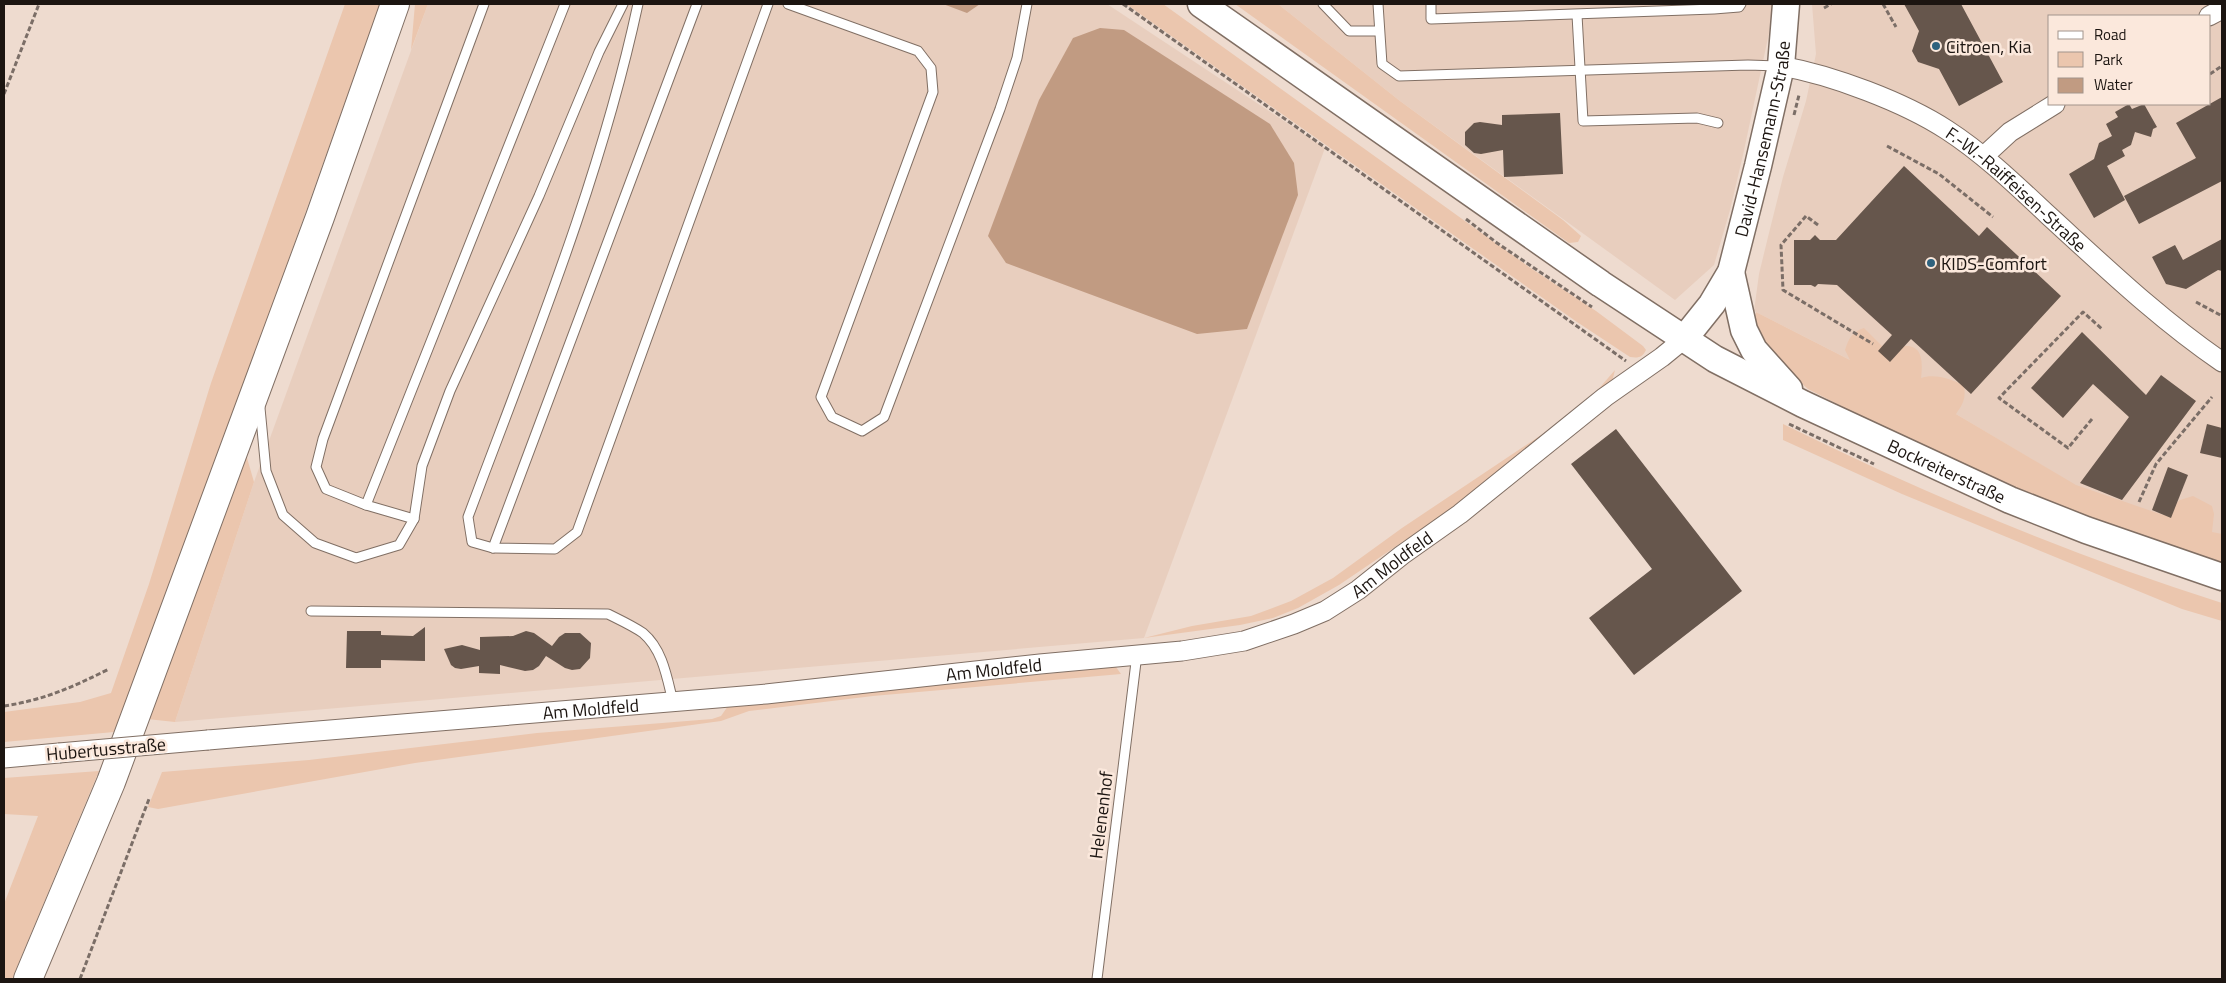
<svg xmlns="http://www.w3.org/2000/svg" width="2226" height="983" font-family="'Titillium Web',sans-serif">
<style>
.built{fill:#e8cebe;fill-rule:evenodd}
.green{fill:#ebc6ae}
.water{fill:#c19b82}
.building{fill:#66564c}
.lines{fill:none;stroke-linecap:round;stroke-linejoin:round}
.lane-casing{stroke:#806f64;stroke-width:11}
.street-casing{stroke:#806f64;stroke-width:21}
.secondary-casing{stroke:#806f64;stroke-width:29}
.primary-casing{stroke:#806f64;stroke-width:30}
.path{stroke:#7b6e67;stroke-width:3;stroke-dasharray:5 2.5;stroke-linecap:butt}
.lane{stroke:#fff;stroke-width:9}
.street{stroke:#fff;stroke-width:19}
.secondary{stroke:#fff;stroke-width:26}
.primary{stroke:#fff;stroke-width:28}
.street-bridge-casing{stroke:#806f64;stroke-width:21;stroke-linecap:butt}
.street-bridge{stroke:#fff;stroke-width:19}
.poi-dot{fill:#2e627e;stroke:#fbe8dc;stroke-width:2}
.labels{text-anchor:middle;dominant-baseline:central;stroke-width:5;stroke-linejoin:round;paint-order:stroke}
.poi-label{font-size:18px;fill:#1c1511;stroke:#fbe8dc;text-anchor:start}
.street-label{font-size:18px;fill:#1c1511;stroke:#fbe8dc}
</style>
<rect width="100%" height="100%" fill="#eedbcf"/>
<g class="built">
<path d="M428,4h679l218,144 -181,490 -969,84 79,-240z"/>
<path d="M1278,4h494l-3,29 -26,122 -13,55 -16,55 -39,35 -275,-199z"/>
<path d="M1812,4h410v533l-146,-51 -120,-72 -202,-103 5,-37 9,-37 15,-60 23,-76 10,-47zM2050,16h160v88h-160z"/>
</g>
<g class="green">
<path d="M345,4h35l-210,587 -56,141 -110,10v-30l76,-10 31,-9 38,-109 62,-201z"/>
<path d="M415,4h13l-17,46z"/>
<path d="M1126,4h37l366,263 67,44 47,35 3,4c-4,8 -8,8 -16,7l-53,-35z"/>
<path d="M1235,4h43l122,97 163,119 18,16 -3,6 -9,1z"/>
<path d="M1756,312l94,48 -5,-10c4,-12 7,-18 19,-22l22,22c28,-9 39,-4 35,28 13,-5 32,1 43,8 2,13 -1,18 -8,28l120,71 87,30 17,-15 13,-4 19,10 2,8 -2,18 10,2v32l-150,-52 -115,-49 -149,-76 -44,-39 -13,-17z"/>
<path d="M1615,370l-3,12 -74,68 -199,135 -41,23 -25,10 -33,7 -96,13 48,-12 59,-10 40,-15 42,-23 69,-50 181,-121z"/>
<path d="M1783,424c142,70 288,131 439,179v18l-40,-12 -280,-115 -119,-54z"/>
<path d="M245,451l9,31 -79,240 -28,-3z"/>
<path d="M1116,667l5,7 -248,22 -124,15 -28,10 -306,42 -257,46 -10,-2 14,-35 147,-12 228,-27 175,-14 9,-3 7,-10z"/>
<path d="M99,771l-87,208h-8v-75l34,-88 -34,-2v-36z"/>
</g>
<g class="water">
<path d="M943,4h37l-13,9z"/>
<path d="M1100,28l24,2 146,94 24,39 4,32 -51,134 -50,5 -191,-71 -18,-27 51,-136 34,-62z"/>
</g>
<g class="building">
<path d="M1904,4h57l42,78 -44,24 -20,-37 -21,-7 -6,-11 7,-20z"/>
<path d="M2222,97v84l-83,43 -15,-28 72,-38 -20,-35z"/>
<path d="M2129,104l3,5 12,-5 13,23 -4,2 -2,8 -16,-5 -4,13 -9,5 3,6 -18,10 18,34 -31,18 -25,-44 25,-15 5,-16 13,-7 -6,-12 12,-7 -3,-5z"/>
<path d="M1560,113l3,61 -59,3 -1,-27 -22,4 -7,-1 -9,-8v-13l9,-9 6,-1 22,3v-10z"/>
<path d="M1904,166l75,70 8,-9 74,69 -90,98 -60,-55 -21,23 -12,-11 14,-16 -55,-50 -19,-1 -3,3 -4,-2h-17v-45h16l5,-5 5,5h16z"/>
<path d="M2222,239v32l-4,-1 -32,19 -20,-5 -14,-27 23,-12 8,15z"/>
<path d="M2082,332l64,63 15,-20 35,26 -74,99 -42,-17 49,-66 -36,-33 -30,34 -32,-30z"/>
<path d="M2207,424l15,4v30l-22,-5z"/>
<path d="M1616,429l126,162 -108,84 -45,-57 63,-49 -81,-105z"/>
<path d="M2168,467l20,8 -17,43 -19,-8z"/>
<path d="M425,627v34l-44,-1v8h-35l1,-37h34v4l32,1z"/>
<path d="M526,631l8,2 18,13 7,-9 6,-4h15l11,10 -1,15 -10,11 -8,1 -7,-2 -19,-12 -7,10 -6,4 -8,1 -25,-6v9l-21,-1v-7l-18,3 -6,-1 -4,-3 -7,-16 18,-4 18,5v-13l33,-1z"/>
</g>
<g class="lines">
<g class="lane-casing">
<g id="lane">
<path d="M638,4c-38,177 -107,344 -170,513l4,25 21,6 62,1 22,-17 191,-528"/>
<path d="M788,4l130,47 13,17 2,24 -112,305 11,20 30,14 22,-14 116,-308 17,-51 10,-54"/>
<path d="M1323,4l26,27h30"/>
<path d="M1378,4l4,60 17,12 349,-11 30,1"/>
<path d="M1431,4v15l283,-10 25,-2 2,-3"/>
<path d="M1577,15l6,106 114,-3 21,5"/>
<path d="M260,408l6,63 17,44 32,28 41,15 43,-13 15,-26 8,-53 28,-75 89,-195 60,-144 24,-48"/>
<path d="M366,505l199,-501"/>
<path d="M414,519l-48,-14 -40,-16 -10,-22 7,-28 161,-435"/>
<path d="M493,548l204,-544"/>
<path d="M311,611l297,3c12,6 25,12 35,19 20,17 24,45 30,69"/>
<path d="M1097,979l40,-325"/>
</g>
</g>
<g class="street-casing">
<g id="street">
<path d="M2209,16l13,-7"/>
<path id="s1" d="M1781,66c51,9 123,36 166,64 37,24 69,55 101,85 57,52 111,104 174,147"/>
<path d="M1984,156l26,-24 45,-28"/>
<path id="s2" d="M208,740l558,-46 274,-30 142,-13 62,-10 50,-17 31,-13 33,-21 44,-35 58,-41 145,-117 57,-40 22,-18"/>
<path d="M4,758l55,-5"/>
</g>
</g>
<g class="secondary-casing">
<g id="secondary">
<path id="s3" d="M1201,4l400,280 114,75 88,45 207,96 76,30 136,47"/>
<path d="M1731,272l13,58 10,20 35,39"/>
<path id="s4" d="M1684,339l28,-35 19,-32 27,-106 23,-100 5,-62"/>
</g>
</g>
<g class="primary-casing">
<path id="primary" d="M28,979l83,-197 209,-565 75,-213"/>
</g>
<g class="path">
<path d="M1123,4l503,357"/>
<path d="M1883,4l13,23"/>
<path d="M1824,8l7,-4"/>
<path d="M2210,74l12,-8"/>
<path d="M4,94l35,-90"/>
<path d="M1794,115l5,-20"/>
<path d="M1887,146l52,28 54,43"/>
<path d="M1466,219l31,24 95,64"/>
<path d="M1818,225l-12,-9 -25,29 2,45 90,54"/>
<path d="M2196,302l26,14"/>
<path d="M2092,419l-24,29 -69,-50 84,-86 19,17"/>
<path d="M1789,424l85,40"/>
<path d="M2139,502l17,-38 56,-67"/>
<path d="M4,706c40,-6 69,-19 105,-37"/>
<path d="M80,979l69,-180"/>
</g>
<use href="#lane" class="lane"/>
<use href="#street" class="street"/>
<use href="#secondary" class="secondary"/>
<use href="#primary" class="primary"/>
<g class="street-bridge-casing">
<path id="street-bridge" d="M59,753l149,-13"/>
</g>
<use href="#street-bridge" class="street-bridge"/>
</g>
<g class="poi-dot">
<circle cx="1936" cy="46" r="5"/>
<circle cx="1931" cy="263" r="5"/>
</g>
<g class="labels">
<g class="poi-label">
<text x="1946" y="46">Citroen, Kia</text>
<text x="1941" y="263">KIDS-Comfort</text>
</g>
<g class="street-label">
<text stroke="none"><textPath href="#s4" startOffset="219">David-Hansemann-Straße</textPath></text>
<text stroke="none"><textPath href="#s1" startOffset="270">F.-W.-Raiffeisen-Straße</textPath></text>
<text stroke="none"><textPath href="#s3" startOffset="882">Bockreiterstraße</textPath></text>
<text stroke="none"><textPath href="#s2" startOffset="1209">Am Moldfeld</textPath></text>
<text stroke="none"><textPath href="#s2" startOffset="789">Am Moldfeld</textPath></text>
<text stroke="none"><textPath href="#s2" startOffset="384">Am Moldfeld</textPath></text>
<text transform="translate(106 749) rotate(-5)">Hubertusstraße</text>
<text transform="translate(1101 815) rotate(-83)">Helenenhof</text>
</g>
</g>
<rect width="2226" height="983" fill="none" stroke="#1c1511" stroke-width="10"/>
<rect x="2048" y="15" width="162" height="90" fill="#fbe8dc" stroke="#a2948b"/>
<rect x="2058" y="31" width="25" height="8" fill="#ffffff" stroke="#a2948b"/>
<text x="2094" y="40" font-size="15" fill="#1c1511">Road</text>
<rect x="2058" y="52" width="25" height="15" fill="#ebc6ae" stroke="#a2948b"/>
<text x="2094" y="65" font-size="15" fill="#1c1511">Park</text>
<rect x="2058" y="78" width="25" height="15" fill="#c19b82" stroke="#a2948b"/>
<text x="2094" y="90" font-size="15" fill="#1c1511">Water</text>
</svg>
